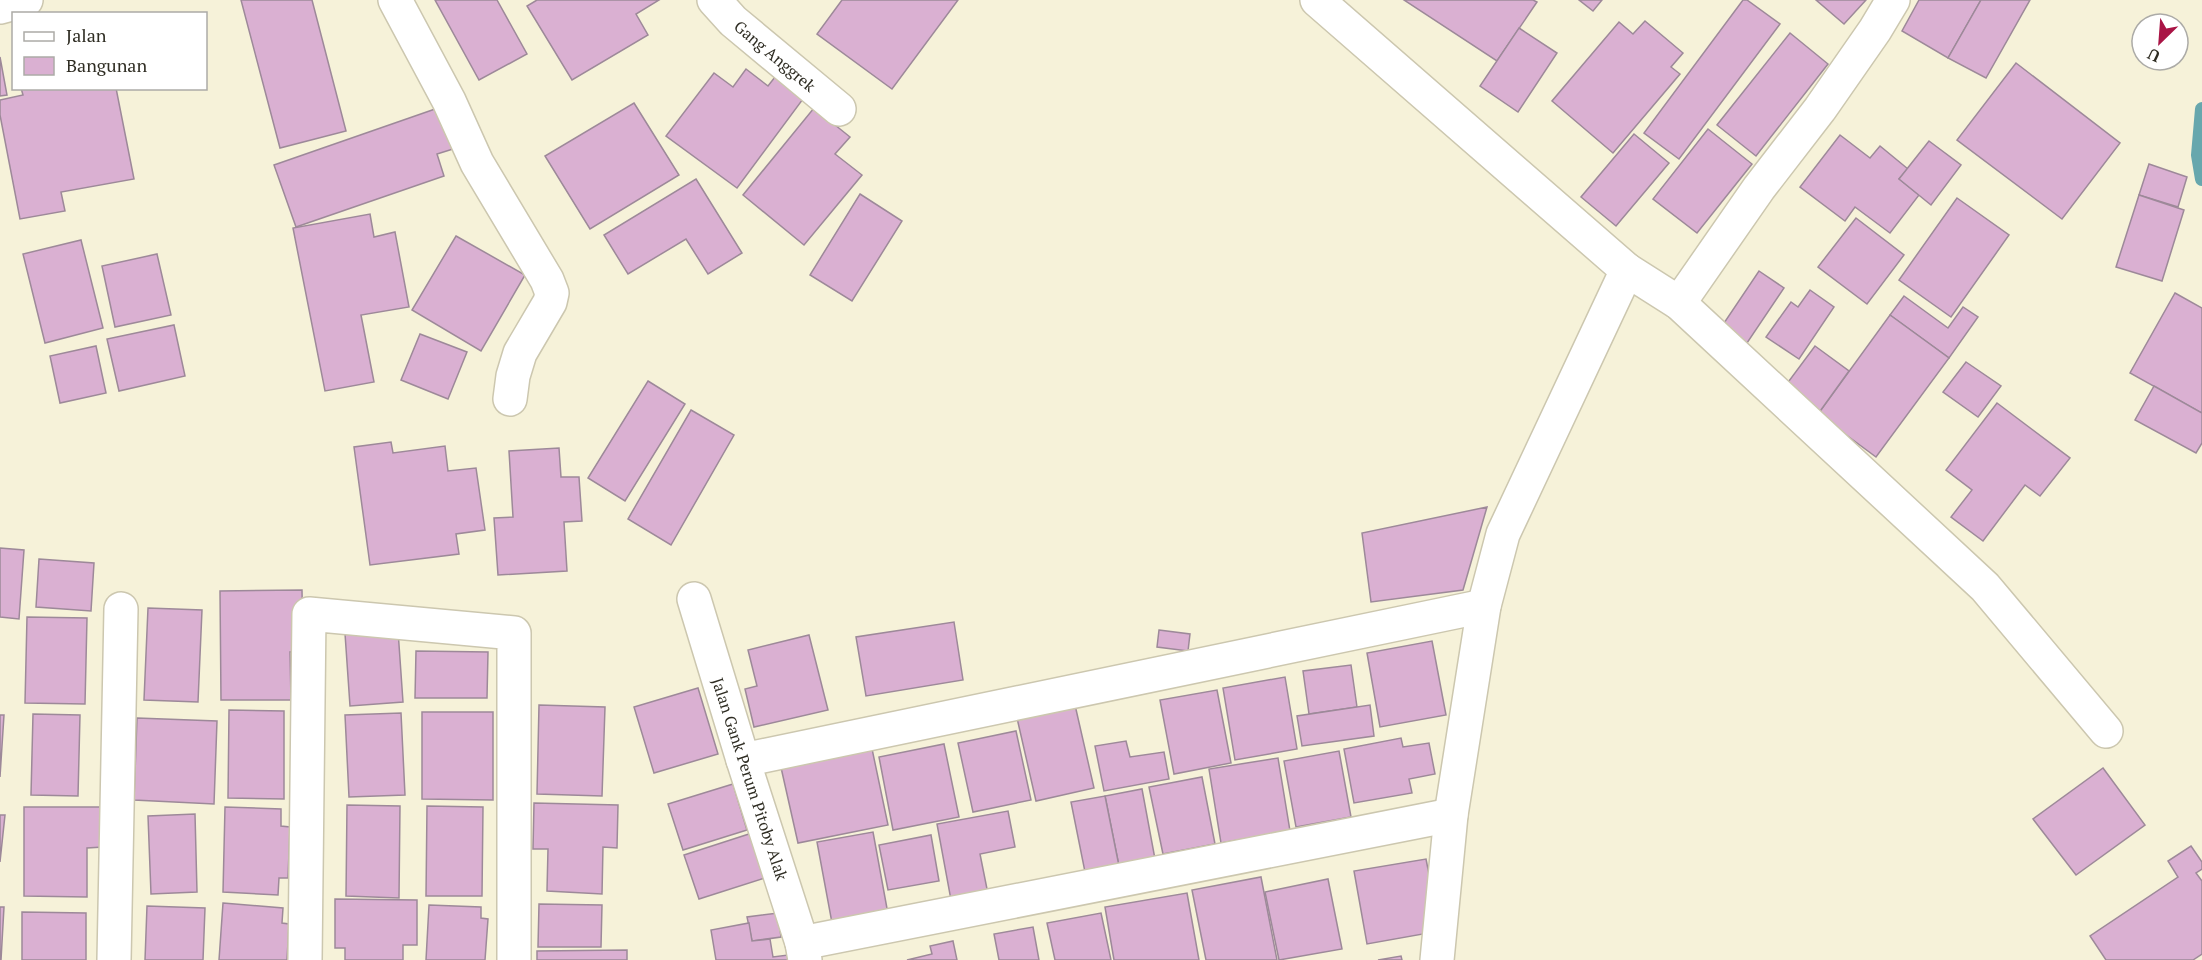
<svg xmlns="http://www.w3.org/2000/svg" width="2202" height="960" font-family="'PT Serif',serif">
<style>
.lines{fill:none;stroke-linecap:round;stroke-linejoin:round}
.stream{stroke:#67a7ad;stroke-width:14}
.building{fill:#dab0d2;stroke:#9d8999;stroke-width:1.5}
.street-casing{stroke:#ccc7af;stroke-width:36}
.street{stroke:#fff;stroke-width:33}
.labels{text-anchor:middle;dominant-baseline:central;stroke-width:4.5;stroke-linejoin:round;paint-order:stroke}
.street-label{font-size:16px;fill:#2f2d23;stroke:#fff}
</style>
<rect width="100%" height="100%" fill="#f6f2d9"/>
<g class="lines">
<path class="stream" d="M2202,109l-4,46 4,24"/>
</g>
<g class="building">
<path d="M241,0h71l34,131 -66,17z"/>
<path d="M435,0h62l30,54 -48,26z"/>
<path d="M537,0h122l-23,14 12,21 -76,45 -45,-74z"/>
<path d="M842,0h116l-66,89 -75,-55z"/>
<path d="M1404,0h129l4,2 -40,59z"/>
<path d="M1579,0h23l-9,11z"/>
<path d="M1743,0h4l33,24 -101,135 -35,-26z"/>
<path d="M1816,0h50l-22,24z"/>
<path d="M1919,0h62l-33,58 -46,-27z"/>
<path d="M1981,0h49l-44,78 -38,-20z"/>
<path d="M1645,21l38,32 -12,14 9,7 -67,79 -61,-52 67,-79 14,12z"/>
<path d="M1519,28l38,25 -39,59 -38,-26z"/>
<path d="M1790,33l38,31 -72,92 -39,-31z"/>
<path d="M0,57l7,38 -7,1z"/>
<path d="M2016,63l104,80 -58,76 -105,-79z"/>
<path d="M746,69l22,17 7,-9 28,22 -66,89 -71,-52 48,-63 19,14z"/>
<path d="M21,88h95l18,91 -73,13 4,19 -45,8 -20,-104v-15l23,-5z"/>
<path d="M634,103l45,72 -89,54 -45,-73z"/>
<path d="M438,108l15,41 -16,5 7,22 -148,51 -22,-62z"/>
<path d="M814,108l36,29 -15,17 27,21 -58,70 -61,-50z"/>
<path d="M1708,129l44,35 -55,69 -44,-34z"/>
<path d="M1634,134l35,29 -53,63 -35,-29z"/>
<path d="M1840,135l30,23 10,-12 28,23 -9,10 20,16 -29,38 -35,-26 -10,14 -45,-34z"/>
<path d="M1929,141l32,24 -30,40 -32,-26z"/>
<path d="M2149,164l38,13 -9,30 -39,-12z"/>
<path d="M696,179l46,74 -34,21 -22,-35 -58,35 -24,-39z"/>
<path d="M860,194l42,27 -50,80 -42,-26z"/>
<path d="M2139,195l45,15 -22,71 -46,-14z"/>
<path d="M1957,198l52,37 -58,82 -52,-37z"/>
<path d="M370,214l4,23 21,-5 14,75 -48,8 13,67 -49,9 -32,-163z"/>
<path d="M1856,218l48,37 -37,49 -49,-37z"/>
<path d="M456,236l69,39 -44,76 -69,-41z"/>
<path d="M81,240l22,88 -58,15 -22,-89z"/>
<path d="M157,254l14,61 -56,12 -13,-61z"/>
<path d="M1759,271l25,17 -37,55 -25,-17z"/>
<path d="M1810,290l24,17 -35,52 -33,-22 25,-35 7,5z"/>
<path d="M2175,293l27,15v105l-72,-40z"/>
<path d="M1904,296l44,32 15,-21 15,10 -29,41 -59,-43z"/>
<path d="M1890,315l59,43 -73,99 -58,-43z"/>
<path d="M174,325l11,51 -66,15 -12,-52z"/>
<path d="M420,334l47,18 -19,47 -47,-19z"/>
<path d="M96,346l10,47 -46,10 -10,-47z"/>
<path d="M1815,346l34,25 -31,43 -35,-25z"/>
<path d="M1966,362l35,24 -23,31 -35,-25z"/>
<path d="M648,381l37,23 -60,97 -37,-23z"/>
<path d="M2154,386l48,27v30l-6,10 -61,-33z"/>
<path d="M1997,403l73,55 -30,38 -15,-11 -42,56 -32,-24 21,-27 -26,-20z"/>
<path d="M691,410l43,25 -63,110 -43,-26z"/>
<path d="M391,442l2,11 52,-7 3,25 28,-3 9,62 -29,4 3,20 -89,11 -16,-118z"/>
<path d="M559,448l2,29h18l3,44 -18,1 3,49 -69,4 -4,-57 19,-1 -4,-66z"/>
<path d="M1487,507l-24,83 -92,12 -9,-69z"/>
<path d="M0,548l24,2 -5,69 -19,-2z"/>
<path d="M39,559l55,4 -3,48 -55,-4z"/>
<path d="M302,590l1,61 -13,1 1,48h-70l-1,-109z"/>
<path d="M148,608l54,2 -4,92 -54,-2z"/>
<path d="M397,616l6,86 -53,4 -6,-87z"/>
<path d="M27,617l60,1 -2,86 -60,-1z"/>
<path d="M954,622l9,58 -97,16 -10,-59z"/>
<path d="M1159,630l31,4 -2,17 -31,-4z"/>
<path d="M809,635l19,75 -74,17 -9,-38 12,-3 -9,-36z"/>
<path d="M1432,641l14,74 -66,12 -13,-74z"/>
<path d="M416,651l72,1 -1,46h-72z"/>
<path d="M1351,665l6,42 -48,7 -6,-43z"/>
<path d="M1285,677l12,72 -62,11 -12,-72z"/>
<path d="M698,688l20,66 -64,19 -20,-66z"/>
<path d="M1217,690l14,73 -57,11 -14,-74z"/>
<path d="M539,705l66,2 -3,89 -65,-2z"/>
<path d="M1075,705l19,83 -58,13 -19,-83z"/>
<path d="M1370,705l4,31 -72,10 -5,-30z"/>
<path d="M229,710l55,1v88l-56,-1z"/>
<path d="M422,712h71v88l-71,-1z"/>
<path d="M401,713l4,82 -56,2 -4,-82z"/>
<path d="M33,714l47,1 -2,81 -47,-1z"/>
<path d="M0,715h4l-4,62z"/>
<path d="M137,718l80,3 -3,83 -80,-4z"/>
<path d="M1016,731l15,69 -58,12 -15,-69z"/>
<path d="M1401,738l2,9 26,-4 6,31 -26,5 3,14 -58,10 -10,-54z"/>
<path d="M1126,741l4,16 34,-5 5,27 -65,12 -9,-45z"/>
<path d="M871,744l17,81 -90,18 -18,-80z"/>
<path d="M944,744l15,73 -66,13 -14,-73z"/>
<path d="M1339,751l12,66 -55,10 -12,-66z"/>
<path d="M1278,758l12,73 -69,12 -12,-74z"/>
<path d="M2103,768l42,57 -69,50 -43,-56z"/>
<path d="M1202,777l13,67 -52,10 -14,-67z"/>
<path d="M733,784l14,46 -64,20 -15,-46z"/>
<path d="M1142,789l13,70 -36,7 -14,-70z"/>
<path d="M1105,796l14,70 -34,6 -14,-70z"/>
<path d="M534,803l84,2 -1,43 -14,-1 -1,47 -55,-3 1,-42h-15z"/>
<path d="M347,805l53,1 -1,92 -53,-2z"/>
<path d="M427,806l56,1 -1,89h-56z"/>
<path d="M24,807h79v40l-16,1v49l-63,-1z"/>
<path d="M225,807l56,2v17l9,1 -2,51h-9l-1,17 -55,-3z"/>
<path d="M1008,811l7,36 -35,7 8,40 -37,6 -14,-76z"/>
<path d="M195,814l2,78 -46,2 -3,-78z"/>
<path d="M0,815h5l-5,47z"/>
<path d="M873,832l15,82 -56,9 -15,-81z"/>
<path d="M752,833l13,45 -66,21 -15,-44z"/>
<path d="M931,835l8,46 -51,9 -9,-45z"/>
<path d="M2191,846l11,16v7l-6,4 6,8v73l-9,6h-87l-16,-24 88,-59 -10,-16z"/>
<path d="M1426,859l14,72 -73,13 -13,-73z"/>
<path d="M1261,877l16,83h-71l-14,-70z"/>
<path d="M1328,879l14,70 -63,11 -14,-68z"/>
<path d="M1187,893l12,67h-85l-9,-53z"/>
<path d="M335,899l82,1v45h-14v15h-58v-12h-10z"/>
<path d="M223,903l60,5 -1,15 7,1 -2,36h-68z"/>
<path d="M539,904l63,1 -1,42h-63z"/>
<path d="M429,905l52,2v11l7,1 -3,41h-59z"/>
<path d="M147,906l58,2 -2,52h-58z"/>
<path d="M0,907h4l-3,53h-1z"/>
<path d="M22,912l64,1v47h-64z"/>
<path d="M778,913l3,24 -29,4 -5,-24z"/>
<path d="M1101,913l10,47h-56l-8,-37z"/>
<path d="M749,923l3,18 18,-2 3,18 15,-2 1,5h-73l-5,-30z"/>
<path d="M1033,927l6,33h-40l-5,-26z"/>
<path d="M953,941l4,19h-50l25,-6 -2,-8z"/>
<path d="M627,950v10h-90v-9z"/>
<path d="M1401,956l1,4h-24z"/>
</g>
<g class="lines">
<g class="street-casing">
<g id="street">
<path d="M395,0l54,101 28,62 70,117 5,13 -2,9 -30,51 -7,23 -3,23"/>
<path d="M714,0l19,21 106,88"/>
<path d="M1317,0l310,270 -124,264 -19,72 -33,209 -14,145"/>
<path d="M0,7l26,-7"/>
<path d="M1627,270l52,33 306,284 121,144"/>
<path d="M1679,303l80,-115 61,-79 55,-79 18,-30"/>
<path d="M694,599l49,161 59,183 3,17"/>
<path d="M743,760l741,-154"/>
<path d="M802,943l649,-128"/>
<path d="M114,960l7,-351"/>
<path d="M305,960l4,-346 205,19v327"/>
</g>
</g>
<use href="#street" class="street"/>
</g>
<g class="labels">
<g class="street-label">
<text transform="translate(775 56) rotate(40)">Gang Anggrek</text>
<text transform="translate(750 779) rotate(72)">Jalan Gank Perum Pitoby Alak</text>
</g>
</g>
<rect x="12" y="12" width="195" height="78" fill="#ffffff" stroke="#acaba7" stroke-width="1.5"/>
<rect x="24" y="32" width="30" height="9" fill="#ffffff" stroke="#acaba7" stroke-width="1.5"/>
<text x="66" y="42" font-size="18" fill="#2f2d23">Jalan</text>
<rect x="24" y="57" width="30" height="18" fill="#dab0d2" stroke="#acaba7" stroke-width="1.5"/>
<text x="66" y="72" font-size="18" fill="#2f2d23">Bangunan</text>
<g transform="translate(2160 42) rotate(205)"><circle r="28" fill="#ffffff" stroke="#acaba7" stroke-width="1.5"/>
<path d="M0-4.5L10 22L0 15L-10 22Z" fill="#a91445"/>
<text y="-9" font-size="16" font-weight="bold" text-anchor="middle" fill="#2f2d23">U</text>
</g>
</svg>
